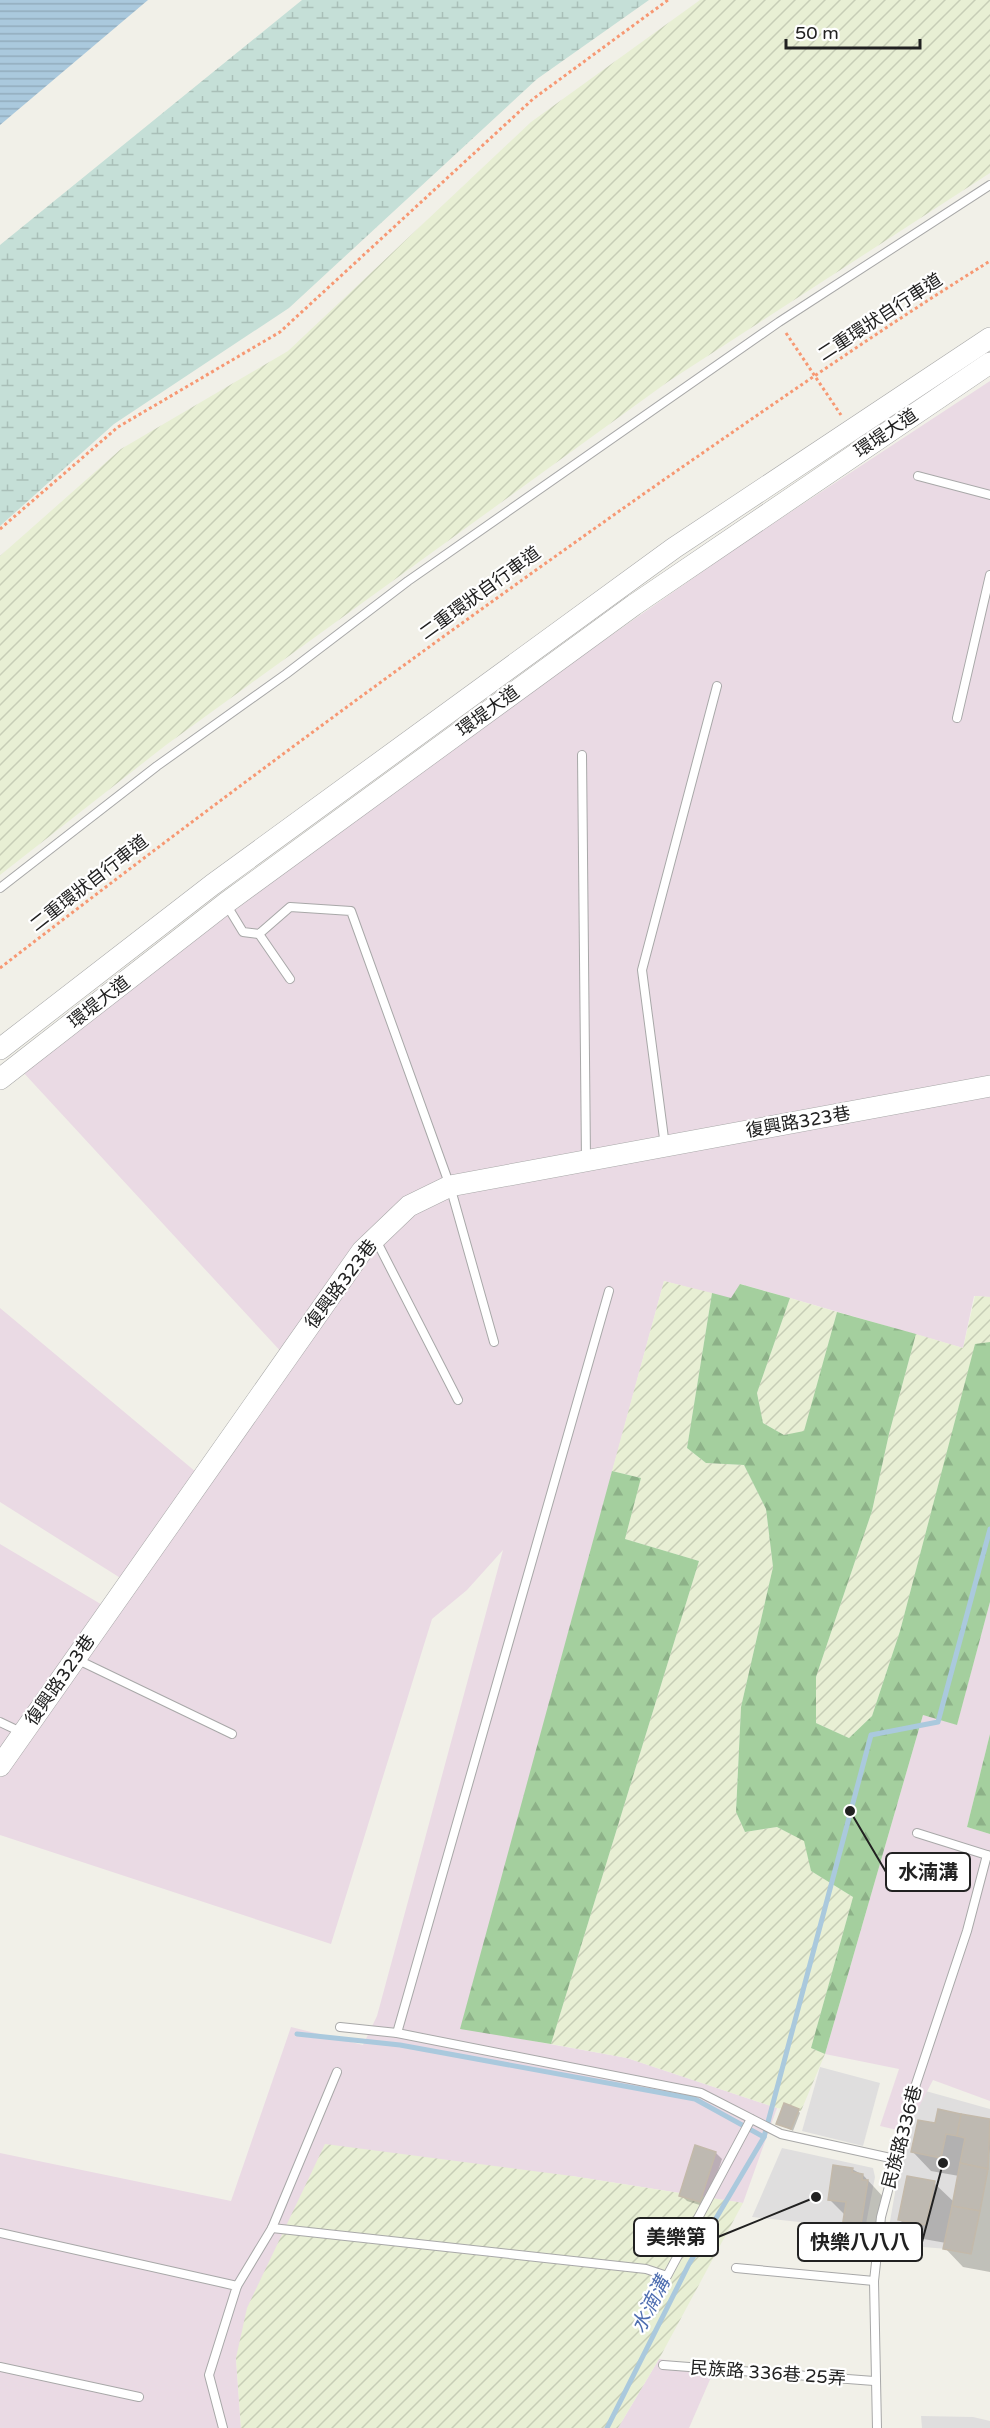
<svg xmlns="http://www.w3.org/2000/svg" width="990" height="2428" font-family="'Varela Round','Noto Sans TC',sans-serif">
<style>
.residential{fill:#dfdede}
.industrial{fill:#eadae4}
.farmland{fill:url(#farmland-furrows)}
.forest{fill:url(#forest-firs)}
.wetland{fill:url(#wetland-marsh)}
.water{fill:url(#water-rules)}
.shadow{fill:#0003}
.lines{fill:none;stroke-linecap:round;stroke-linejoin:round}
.stream{stroke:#aac9dd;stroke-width:5}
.building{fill:#beb9b1;stroke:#c3b9aa;stroke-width:1.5}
.service-casing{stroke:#a8a8a8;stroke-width:10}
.tertiary-casing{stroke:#a8a8a8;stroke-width:22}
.path{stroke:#f79873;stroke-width:3;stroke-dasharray:3 3;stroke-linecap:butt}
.service{stroke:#fff;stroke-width:8}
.tertiary{stroke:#fff;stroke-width:21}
.labels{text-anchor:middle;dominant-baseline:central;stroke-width:4.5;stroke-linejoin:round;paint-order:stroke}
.street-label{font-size:18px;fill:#212121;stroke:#fff}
.water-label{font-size:20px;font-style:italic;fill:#4e6eb0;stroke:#fff}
.leader{fill:none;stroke:#212121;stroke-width:2}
.callout-dot{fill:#212121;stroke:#fff;stroke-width:2}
.callout{fill:#fff;stroke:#212121;stroke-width:2}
.callout-label{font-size:20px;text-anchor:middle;font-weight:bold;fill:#212121}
</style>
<defs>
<pattern id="farmland-furrows" width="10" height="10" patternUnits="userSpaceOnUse" patternTransform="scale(1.5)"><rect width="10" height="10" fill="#e8efd4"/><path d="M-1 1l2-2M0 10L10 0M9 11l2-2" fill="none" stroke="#c7cdb6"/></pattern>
<pattern id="forest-firs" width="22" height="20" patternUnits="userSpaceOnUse" patternTransform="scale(1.5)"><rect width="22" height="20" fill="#a4cf9e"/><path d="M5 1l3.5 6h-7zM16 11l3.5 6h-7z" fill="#8db188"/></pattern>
<pattern id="wetland-marsh" width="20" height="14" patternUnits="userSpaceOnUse" patternTransform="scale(1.5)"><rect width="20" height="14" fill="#c5dfd7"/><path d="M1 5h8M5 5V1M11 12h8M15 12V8" fill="none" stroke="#a9bfb8"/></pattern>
<pattern id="water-rules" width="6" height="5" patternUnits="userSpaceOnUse" patternTransform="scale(1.5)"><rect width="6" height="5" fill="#aac9dd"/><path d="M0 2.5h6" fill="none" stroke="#92acbd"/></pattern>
</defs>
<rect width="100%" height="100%" fill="#f1f0e8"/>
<g class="residential">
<path d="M820,2067l60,16 -17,63 -61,-15z"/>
<path d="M915,2088l75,21v40l-11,47 -7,55 -86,-7 13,-74v-15l-8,-8z"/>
<path d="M782,2148l91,20 2,9 -10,52 -113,-12z"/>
<path d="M921,2416l52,1 17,4v7h-68z"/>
</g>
<g class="industrial">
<path d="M990,381v916l-16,-1 -11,52 -222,-64 -10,15 -67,-18 -203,747 166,30 150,50 -34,95 -171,-27 -336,182 5,70h-241v-275l231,48 60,-174 72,18 14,-29 126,-466 -36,40 -35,29 -101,325 -331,-109v-291l104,62 18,-27 -122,-77v-194l196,164 89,-116 -263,-285 259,-196 302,-220 162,-113z"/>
<path d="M990,1602v132l-23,93 23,7v267l-57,-21 -27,52 -26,-6 19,-57 -74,-15 98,-339 34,9z"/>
<path d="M659,2359l56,9 -26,60h-71z"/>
</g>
<g class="farmland">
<path d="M700,0h290v173l-321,208 -503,364 -166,130v-319l121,-107 167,-98 243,-229z"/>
<path d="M664,1281l48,12 -25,155 19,15 38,2 22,44 7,58 -32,140 -5,105 9,20 32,-5 28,14 6,30 42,26 -42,151 14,6 -24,57 -24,-3 -150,-50 -76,-14 148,-483 -74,-22 16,-61 -29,-7z"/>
<path d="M975,1296l15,1v45l-15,3 -75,286 -28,85 -23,22 -33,-15v-46l56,-166 17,-77 27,-100 47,14z"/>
<path d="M790,1298l47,14 -33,120 -20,3 -21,-12 -6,-30z"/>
<path d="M325,2144l247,32 171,27 -84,156 -41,69h-377l-5,-70 11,-50z"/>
</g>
<g class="forest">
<path d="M740,1284l50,14 -33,95 6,30 21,12 20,-4 33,-119 79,22 -27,100 -17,77 -56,166v46l33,15 23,-22 28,-85 75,-287 15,-2v260l-33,123 -34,-10 -98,339 -14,-6 42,-151 -42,-26 -7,-30 -27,-14 -32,5 -9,-20 5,-105 32,-140 -7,-58 -22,-44 -38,-2 -19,-15 25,-155 19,5z"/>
<path d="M612,1471l29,7 -16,61 74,22 -148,483 -91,-15z"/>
<path d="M990,1734v100l-23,-7z"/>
</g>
<path class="wetland" d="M302,0h347l-112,79 -248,229 -175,116 -114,102v-281z"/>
<path class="water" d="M0,0h148l-148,125z"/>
<g class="shadow">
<path d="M798,2110l2,3 -7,18 -15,-8z"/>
<path d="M939,2111l51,10v151l-27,-5 -18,-19 1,-5 -28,-5 -19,-19 35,-36 20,19 5,-26 -28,-5 -18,-19 23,-27z"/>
<path d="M716,2153l6,6 -16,48 -19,-6 -6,-6z"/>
<path d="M852,2169l11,6 23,25 -8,49 -16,-3 -19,-19 2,-12 -16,-16z"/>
</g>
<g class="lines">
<g class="stream">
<path d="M297,2034l103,11 295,54 69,38"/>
<path d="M607,2428l82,-164 75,-127 107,-402 67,-13 52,-193"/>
</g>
</g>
<g class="building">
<path d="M784,2103l15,6 -8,20 -15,-5z"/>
<path d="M938,2109l23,5 -4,22 -11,-2 -5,24 -30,-6 7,-32 17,3z"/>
<path d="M961,2114l29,5 -2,50 -28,-6 5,-25 -8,-2z"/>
<path d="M695,2145l21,7 -16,50 -21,-6z"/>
<path d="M960,2163l28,6 -8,42 -28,-5z"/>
<path d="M833,2165l20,3 -1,4 11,2 -1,6h6l-8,51 -18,-3 4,-26 -18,-2z"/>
<path d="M907,2176l28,5 -9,44 -28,-5z"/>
<path d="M952,2206l28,5 -9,43 -28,-5z"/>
</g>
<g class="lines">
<g class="service-casing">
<g id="service">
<path d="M918,476l72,19"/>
<path d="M957,718l33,-143"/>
<path d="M582,755l4,405"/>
<path d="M0,888l157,-122 129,-92 122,-93 371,-259 211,-137"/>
<path d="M226,904l17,28 16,2 31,-27 61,4 99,275 44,156"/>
<path d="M259,934l31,45"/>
<path d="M665,1146l-23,-176 75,-284"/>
<path d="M376,1240l82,160"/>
<path d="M76,1659l156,75"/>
<path d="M0,1722l21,10"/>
<path d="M917,1833l73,23"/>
<path d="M340,2027l57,6 304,60 80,41 114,25"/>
<path d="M397,2033l212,-742"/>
<path d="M272,2228l374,41 21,7 84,-157"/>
<path d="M0,2233l237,53 -28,89 14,53"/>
<path d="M736,2268l138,13"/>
<path d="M237,2286l35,-58 65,-156"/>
<path d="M663,2365l211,16"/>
<path d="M0,2367l139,30"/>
<path d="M877,2428l-3,-147 7,-64 35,-133 51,-153 20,-76"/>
</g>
</g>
<g class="tertiary-casing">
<g id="tertiary">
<path d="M0,1049l212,-164 462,-337 316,-210"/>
<path d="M0,1079l226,-176 408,-298 356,-242"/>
<path d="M0,1766l362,-515 47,-45 41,-20 540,-100"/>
</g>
</g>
<g class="path">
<path d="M786,333l55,82"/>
<path d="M0,529l118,-102 162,-95 253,-233 135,-99"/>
<path d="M0,968c218,-168 439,-331 665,-489 107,-74 214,-149 325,-218"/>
</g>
<use href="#service" class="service"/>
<use href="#tertiary" class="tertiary"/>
</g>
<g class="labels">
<g class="street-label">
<text transform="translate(880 317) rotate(-33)">二重環狀自行車道</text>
<text transform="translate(886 433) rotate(-34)">環堤大道</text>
<text transform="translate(480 593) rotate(-36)">二重環狀自行車道</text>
<text transform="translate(488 711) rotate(-36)">環堤大道</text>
<text transform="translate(89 883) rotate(-38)">二重環狀自行車道</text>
<text transform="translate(99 1002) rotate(-38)">環堤大道</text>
<text transform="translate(798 1122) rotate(-10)">復興路323巷</text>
<text transform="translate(341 1284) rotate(-53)">復興路323巷</text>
<text transform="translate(60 1680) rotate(-55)">復興路323巷</text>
<text transform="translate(902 2137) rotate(-75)">民族路336巷</text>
<text transform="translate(768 2373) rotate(4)">民族路 336巷 25弄</text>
</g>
<g class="water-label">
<text transform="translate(651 2305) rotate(-63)">水湳溝</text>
</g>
</g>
<path class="leader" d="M850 1811L886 1872M816 2197L718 2237M943 2163L922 2242"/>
<g class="callout-dot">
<circle cx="850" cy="1811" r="6"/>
<circle cx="816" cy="2197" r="6"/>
<circle cx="943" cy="2163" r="6"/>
</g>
<g class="callout">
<rect x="886" y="1853" width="84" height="38" rx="6"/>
<rect x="634" y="2218" width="84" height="38" rx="6"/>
<rect x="798" y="2223" width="124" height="38" rx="6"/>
</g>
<g class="callout-label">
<text x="928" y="1879">水湳溝</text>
<text x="676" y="2244">美樂第</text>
<text x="860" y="2249">快樂八八八</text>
</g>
<path d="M786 39v9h134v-9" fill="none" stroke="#212121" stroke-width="3"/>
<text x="795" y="39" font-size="18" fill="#212121" stroke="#ffffff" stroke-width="4.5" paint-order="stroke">50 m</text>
</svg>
